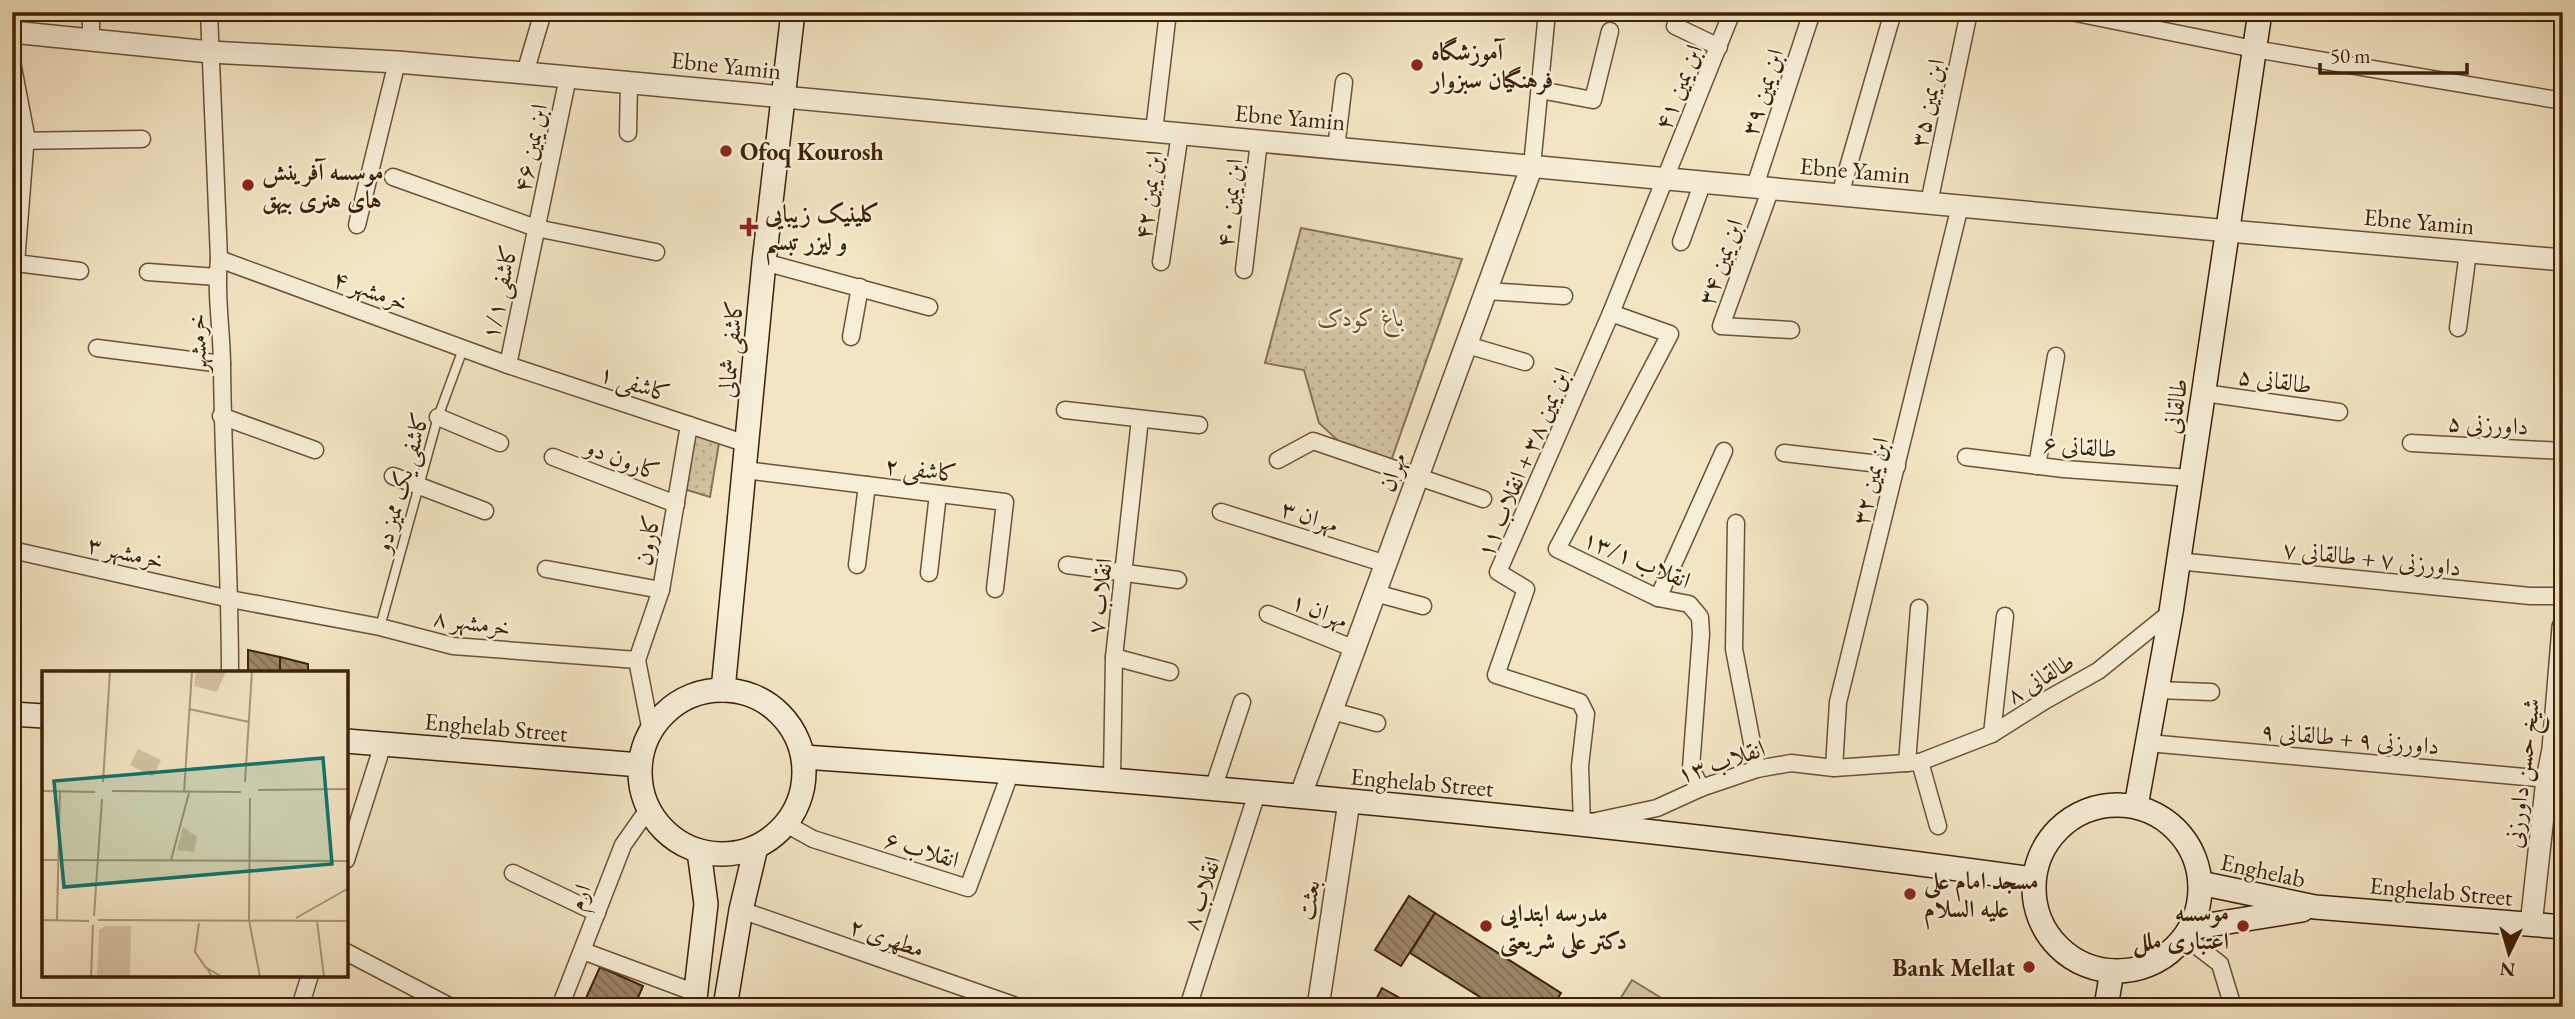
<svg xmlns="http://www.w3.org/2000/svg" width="2575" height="1019" font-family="'EB Garamond',Amiri,serif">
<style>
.green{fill:#d4c4a3;stroke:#897254;stroke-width:2}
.park{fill:url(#park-dots);stroke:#897254;stroke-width:2}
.building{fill:url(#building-back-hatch);stroke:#3e2106;stroke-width:2}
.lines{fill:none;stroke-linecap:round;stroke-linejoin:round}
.service-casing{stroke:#6b5235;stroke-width:11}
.minor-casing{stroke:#6b5235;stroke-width:19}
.tertiary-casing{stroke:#6b5235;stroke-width:24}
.secondary-casing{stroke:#3e2106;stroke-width:26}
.service{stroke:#f7eed8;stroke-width:8}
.minor{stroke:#f7eed8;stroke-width:16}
.tertiary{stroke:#f7eed8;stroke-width:21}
.secondary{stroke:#f7eed8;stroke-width:23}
.poi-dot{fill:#8f2418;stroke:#f7eed8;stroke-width:2.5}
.labels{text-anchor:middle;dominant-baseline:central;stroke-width:5;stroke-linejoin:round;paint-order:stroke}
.poi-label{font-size:24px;font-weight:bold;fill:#3e2106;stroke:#f7eed8;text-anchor:start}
.street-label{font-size:24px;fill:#3e2106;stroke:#f7eed8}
.park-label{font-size:24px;font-style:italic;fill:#644a2d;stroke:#f7eed8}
.inset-road{fill:none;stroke:#ab9777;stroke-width:2}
.view{fill:#0f766e;fill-opacity:0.15;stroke:#0f766e;stroke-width:3.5}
.inset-edge{fill:none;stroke:#3e2106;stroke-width:3.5}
</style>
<defs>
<pattern id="park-dots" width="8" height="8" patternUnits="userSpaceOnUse" patternTransform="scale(1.75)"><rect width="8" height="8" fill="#d4c4a3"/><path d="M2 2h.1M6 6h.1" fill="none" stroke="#b7a88b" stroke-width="1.8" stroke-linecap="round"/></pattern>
<pattern id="building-back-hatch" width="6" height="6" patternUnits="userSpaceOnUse" patternTransform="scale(1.75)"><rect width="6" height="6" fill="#9c8768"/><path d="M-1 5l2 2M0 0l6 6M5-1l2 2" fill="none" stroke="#816e54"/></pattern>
</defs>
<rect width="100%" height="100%" fill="#f3e5c3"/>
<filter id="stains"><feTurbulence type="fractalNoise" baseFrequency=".00286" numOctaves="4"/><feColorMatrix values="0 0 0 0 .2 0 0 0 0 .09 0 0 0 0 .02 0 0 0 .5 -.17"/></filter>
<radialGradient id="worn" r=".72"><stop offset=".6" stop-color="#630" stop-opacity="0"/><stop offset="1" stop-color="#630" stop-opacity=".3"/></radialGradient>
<path class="green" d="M1632,980l44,27h-61z"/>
<g class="park">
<path d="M1301,228l161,31 -76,216 -23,-11 -44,-41 -15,-53 -39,-7z"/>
<path d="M691,434l28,9 -9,54 -26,-8z"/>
</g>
<g class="building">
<path d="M248,650l32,7v16h-32z"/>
<path d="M280,657l28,7v9h-28z"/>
<path d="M1409,896l26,17 -34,53 -26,-16z"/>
<path d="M1435,913l126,80 -9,14h-56l-86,-54z"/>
<path d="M600,967l43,19 -9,21h-52z"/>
<path d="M1382,988l34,19h-44z"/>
</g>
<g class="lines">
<g class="service-casing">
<path id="service" d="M380,627l58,-210 25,-68"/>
</g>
<g class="minor-casing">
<g id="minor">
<path d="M209,12l10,247c-4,36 3,71 3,107 1,102 8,204 8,307"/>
<path d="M1732,12l-121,301 -113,259 28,17 -30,86 84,27 6,12 -6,52 2,58 75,-16 44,-20 56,-19 34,-6 43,5 86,-6 72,-28 54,-34 52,-29 73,-59"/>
<path d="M2071,12l183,37 309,52"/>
<path d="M1675,26l44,21"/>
<path d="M91,40v-28"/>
<path d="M12,62l14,73 -10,128 64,8"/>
<path d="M525,73l18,-61"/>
<path d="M1540,90l53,10 17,-69"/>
<path d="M1154,131l14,-119"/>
<path d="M628,133l1,-51"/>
<path d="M12,141l130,-2"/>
<path d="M1336,148l8,-66"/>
<path d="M1532,166l15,-154"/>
<path d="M393,177l143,51 120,24"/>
<path d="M1755,186l57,-174"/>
<path d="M1771,188l-50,138 70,4"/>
<path d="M1840,195l53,-183"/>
<path d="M1929,203l40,-191"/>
<path d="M357,225l40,-163"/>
<path d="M1681,242l22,-60"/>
<path d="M219,259l289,106 239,79"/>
<path d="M764,262l165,45"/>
<path d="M1161,262l19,-129"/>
<path d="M1244,270l15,-129"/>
<path d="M148,272l69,5"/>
<path d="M1486,291l78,5"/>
<path d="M1611,313l59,21 -113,215 101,49 31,6 11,13 1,17 -10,134 10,20"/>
<path d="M2458,328l10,-76"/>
<path d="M851,337l9,-50"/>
<path d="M1467,345l58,17"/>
<path d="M97,348l125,16"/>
<path d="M508,365l60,-288"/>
<path d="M2204,393l135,19"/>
<path d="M1065,410l134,15"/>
<path d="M221,416l94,34"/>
<path d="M438,417l62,26"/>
<path d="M2411,443l152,8"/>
<path d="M1784,453l113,13"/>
<path d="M553,457l123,47"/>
<path d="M1966,457l98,12 127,9"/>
<path d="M1278,460l35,-19 170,58"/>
<path d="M2037,466l19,-110"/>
<path d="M745,470l260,32 -10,87"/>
<path d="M393,476l92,35"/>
<path d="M1221,512l165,52"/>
<path d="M1736,523l-2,126 23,120"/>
<path d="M12,550l218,49 150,28 73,19 184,14 14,72"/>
<path d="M2177,561l353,35h33"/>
<path d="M857,565l10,-80"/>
<path d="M1067,565l111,15"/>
<path d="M546,569l115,21"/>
<path d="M929,573l9,-79"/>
<path d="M1375,593l48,13"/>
<path d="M1658,598l66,-147"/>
<path d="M1268,614l87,35"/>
<path d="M1114,657l56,15"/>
<path d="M637,660l24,-70 28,-165"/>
<path d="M2157,690l54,2"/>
<path d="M1332,711l45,12"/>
<path d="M1992,734l13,-118"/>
<path d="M2148,743l399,36"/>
<path d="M1920,762l18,64"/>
<path d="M1907,763l12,-155"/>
<path d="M1834,768l4,-66 122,-496"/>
<path d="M1112,779l2,-122 26,-238"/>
<path d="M1213,789l29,-87"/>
<path d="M786,824l27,15 155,49 43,-117"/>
<path d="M346,860l37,-116"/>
<path d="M513,873l84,40"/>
<path d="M741,910l278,97"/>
<path d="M2185,937l35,27 13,43"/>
<path d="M583,951l113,42"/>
<path d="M346,952l105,55"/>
<path d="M300,1007l10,-32"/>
<path d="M560,1007l63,-162 26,-37"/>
<path d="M1188,1007l69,-214"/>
</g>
</g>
<g class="tertiary-casing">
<g id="tertiary">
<path d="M12,32l198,20 187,10 128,11 1704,158 334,29"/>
<path d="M1300,797l232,-631"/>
<path d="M2531,925l16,-146 6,-30 10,-122"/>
<path d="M1318,1007l31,-205"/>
</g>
</g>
<g class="secondary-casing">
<g id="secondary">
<path d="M723,690l41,-428 29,-250"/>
<circle cx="722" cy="772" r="82"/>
<path d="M12,714l32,2"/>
<path d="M346,741l294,24"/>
<path d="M804,757c411,28 821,66 1229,122"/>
<circle cx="2117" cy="888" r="83"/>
<path d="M2136,806l35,-194 89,-600"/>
<path d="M2200,883l115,24 248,20"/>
<path d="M2190,928l112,-18"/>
<path d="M694,1007l12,-103 -7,-53"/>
<path d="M725,1007l16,-97 15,-63"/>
<path d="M2106,1007l6,-36"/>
</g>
</g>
<use href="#service" class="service"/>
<use href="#minor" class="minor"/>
<use href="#tertiary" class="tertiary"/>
<use href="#secondary" class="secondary"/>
</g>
<g class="poi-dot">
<circle cx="1417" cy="65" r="7"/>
<circle cx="726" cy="151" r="7"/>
<circle cx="248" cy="185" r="7"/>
<path d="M745.5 216.5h7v7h7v7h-7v7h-7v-7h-7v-7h7z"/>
<circle cx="1910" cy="894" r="7"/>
<circle cx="1486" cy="926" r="7"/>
<circle cx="2243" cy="926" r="7"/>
<circle cx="2029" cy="967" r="7"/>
</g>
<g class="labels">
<g class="poi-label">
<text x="1431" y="51">آموزشگاه<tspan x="1431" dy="28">فرهنگیان سبزوار</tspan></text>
<text x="740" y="151">Ofoq Kourosh</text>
<text x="262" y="171">موسسه آفرینش<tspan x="262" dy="28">های هنری بیهق</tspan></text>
<text x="765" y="213">کلینیک زیبایی<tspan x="765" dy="28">و لیزر تبسم</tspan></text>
<text x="1924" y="880">مسجد امام علی<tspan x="1924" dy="28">علیه السلام</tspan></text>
<text x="1500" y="912">مدرسه ابتدایی<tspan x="1500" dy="28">دکتر علی شریعتی</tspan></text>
<text x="2229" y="912" text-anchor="end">موسسه<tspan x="2229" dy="28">اعتباری ملل</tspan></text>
<text x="2015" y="967" text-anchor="end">Bank Mellat</text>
</g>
<g class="street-label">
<text transform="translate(726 65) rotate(6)">Ebne Yamin</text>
<text transform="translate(1678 87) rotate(-68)">ابن یمین ۴۱</text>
<text transform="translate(1762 92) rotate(-72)">ابن یمین ۳۹</text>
<text transform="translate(1927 103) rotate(-78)">ابن یمین ۳۵</text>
<text transform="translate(1290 117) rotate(5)">Ebne Yamin</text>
<text transform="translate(530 148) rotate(-78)">ابن یمین ۴۶</text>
<text transform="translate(1855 170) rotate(5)">Ebne Yamin</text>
<text transform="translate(1148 195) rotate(-82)">ابن یمین ۴۲</text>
<text transform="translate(1229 203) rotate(-83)">ابن یمین ۴۰</text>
<text transform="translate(2419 221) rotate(5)">Ebne Yamin</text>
<text transform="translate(1720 262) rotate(-70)">ابن یمین ۳۴</text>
<text transform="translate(371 290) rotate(20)">خرمشهر ۴</text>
<text transform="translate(499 292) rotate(-78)">کاشفی ۱/۱</text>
<text transform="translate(197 343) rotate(-92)">خرمشهر</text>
<text transform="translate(730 349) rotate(-85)">کاشفی شمالی</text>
<text transform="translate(2275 380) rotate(8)">طالقانی ۵</text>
<text transform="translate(635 383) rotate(18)">کاشفی ۱</text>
<text transform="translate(2175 406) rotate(-81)">طالقانی</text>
<text transform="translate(2488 424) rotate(3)">داورزنی ۵</text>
<text transform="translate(2080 446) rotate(5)">طالقانی ۶</text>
<text transform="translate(623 459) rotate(21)">کارون دو</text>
<text transform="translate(1523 462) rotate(-67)">ابن یمین ۳۸ + انقلاب ۱۱</text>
<text transform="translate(921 469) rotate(7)">کاشفی ۲</text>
<text transform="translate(1392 472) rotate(-70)">مهران</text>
<text transform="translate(1870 481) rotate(-76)">ابن یمین ۳۲</text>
<text transform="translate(401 482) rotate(-74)">کاشفی یک ممیز دو</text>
<text transform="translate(1310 516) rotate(18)">مهران ۳</text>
<text transform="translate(647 540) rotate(-80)">کارون</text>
<text transform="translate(126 552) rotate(13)">خرمشهر ۳</text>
<text transform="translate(2372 558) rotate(6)">داورزنی ۷ + طالقانی ۷</text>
<text transform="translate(1637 559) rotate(23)">انقلاب ۱۳/۱</text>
<text transform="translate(1099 596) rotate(-83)">انقلاب ۷</text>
<text transform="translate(1320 610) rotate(22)">مهران ۱</text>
<text transform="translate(472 622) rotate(8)">خرمشهر ۸</text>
<text transform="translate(2040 678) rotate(-31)">طالقانی ۸</text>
<text transform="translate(496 727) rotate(5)">Enghelab Street</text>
<text transform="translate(2350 738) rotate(5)">داورزنی ۹ + طالقانی ۹</text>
<text transform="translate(1721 761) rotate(-18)">انقلاب ۱۳</text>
<text transform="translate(2522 773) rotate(-83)">شیخ حسن داورزنی</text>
<text transform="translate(1422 782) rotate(5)">Enghelab Street</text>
<text transform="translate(922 849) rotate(17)">انقلاب ۶</text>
<text transform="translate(2263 870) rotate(12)">Enghelab</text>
<text transform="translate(2441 891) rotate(5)">Enghelab Street</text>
<text transform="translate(1201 893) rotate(-72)">انقلاب ۸</text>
<text transform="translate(579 897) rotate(-69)">ارم</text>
<text transform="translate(1308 900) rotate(-81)">بعثت</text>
<text transform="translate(887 937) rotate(19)">مطهری ۲</text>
</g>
<g class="park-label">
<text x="1361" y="317">باغ کودک</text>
</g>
</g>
<g transform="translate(42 671)">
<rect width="306" height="306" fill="#f3e5c3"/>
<path d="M96,78l23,11 -8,17 -23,-12z" fill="#d4c4a3"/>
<path d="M154,0h30l-9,21 -23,-6zM141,156l14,10 -3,15 -17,-2zM63,255h26l-1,51h-33l2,-47z" fill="#d4c4a3"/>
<path class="inset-road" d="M147,38l60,13M61,111l7,-111M203,111l7,-111M216,119l91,-1M0,120l53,1M70,120l129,1M142,121l8,-121M208,127l-1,122 11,57M0,189l307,1M129,189l18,-67M52,245l8,-117M254,247l53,-30M0,249l47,1M15,249l3,-130M56,249l251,1M275,250l7,56M157,252l-4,29 11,16M49,306l2,-52M170,306l-5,-9 15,9"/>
<path class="view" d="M281,87l9,106 -268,23 -10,-106z"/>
<rect width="306" height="306" class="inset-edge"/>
</g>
<rect width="2575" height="1019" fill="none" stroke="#f3e5c3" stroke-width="42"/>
<rect x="14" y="14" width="2547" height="991" fill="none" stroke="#3e2106" stroke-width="3.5"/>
<rect x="21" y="21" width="2533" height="977" fill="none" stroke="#3e2106" stroke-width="2"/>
<g transform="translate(2509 953) rotate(185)" stroke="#f7eed8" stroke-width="5" paint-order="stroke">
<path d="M0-5L12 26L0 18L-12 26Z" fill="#3e2106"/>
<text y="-10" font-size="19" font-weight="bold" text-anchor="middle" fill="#3e2106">N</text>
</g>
<path d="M2320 63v10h147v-10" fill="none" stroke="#3e2106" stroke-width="3.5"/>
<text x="2330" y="63" font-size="21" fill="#3e2106" stroke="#f7eed8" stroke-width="5" paint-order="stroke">50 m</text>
<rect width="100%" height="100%" filter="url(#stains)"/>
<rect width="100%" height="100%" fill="url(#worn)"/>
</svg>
